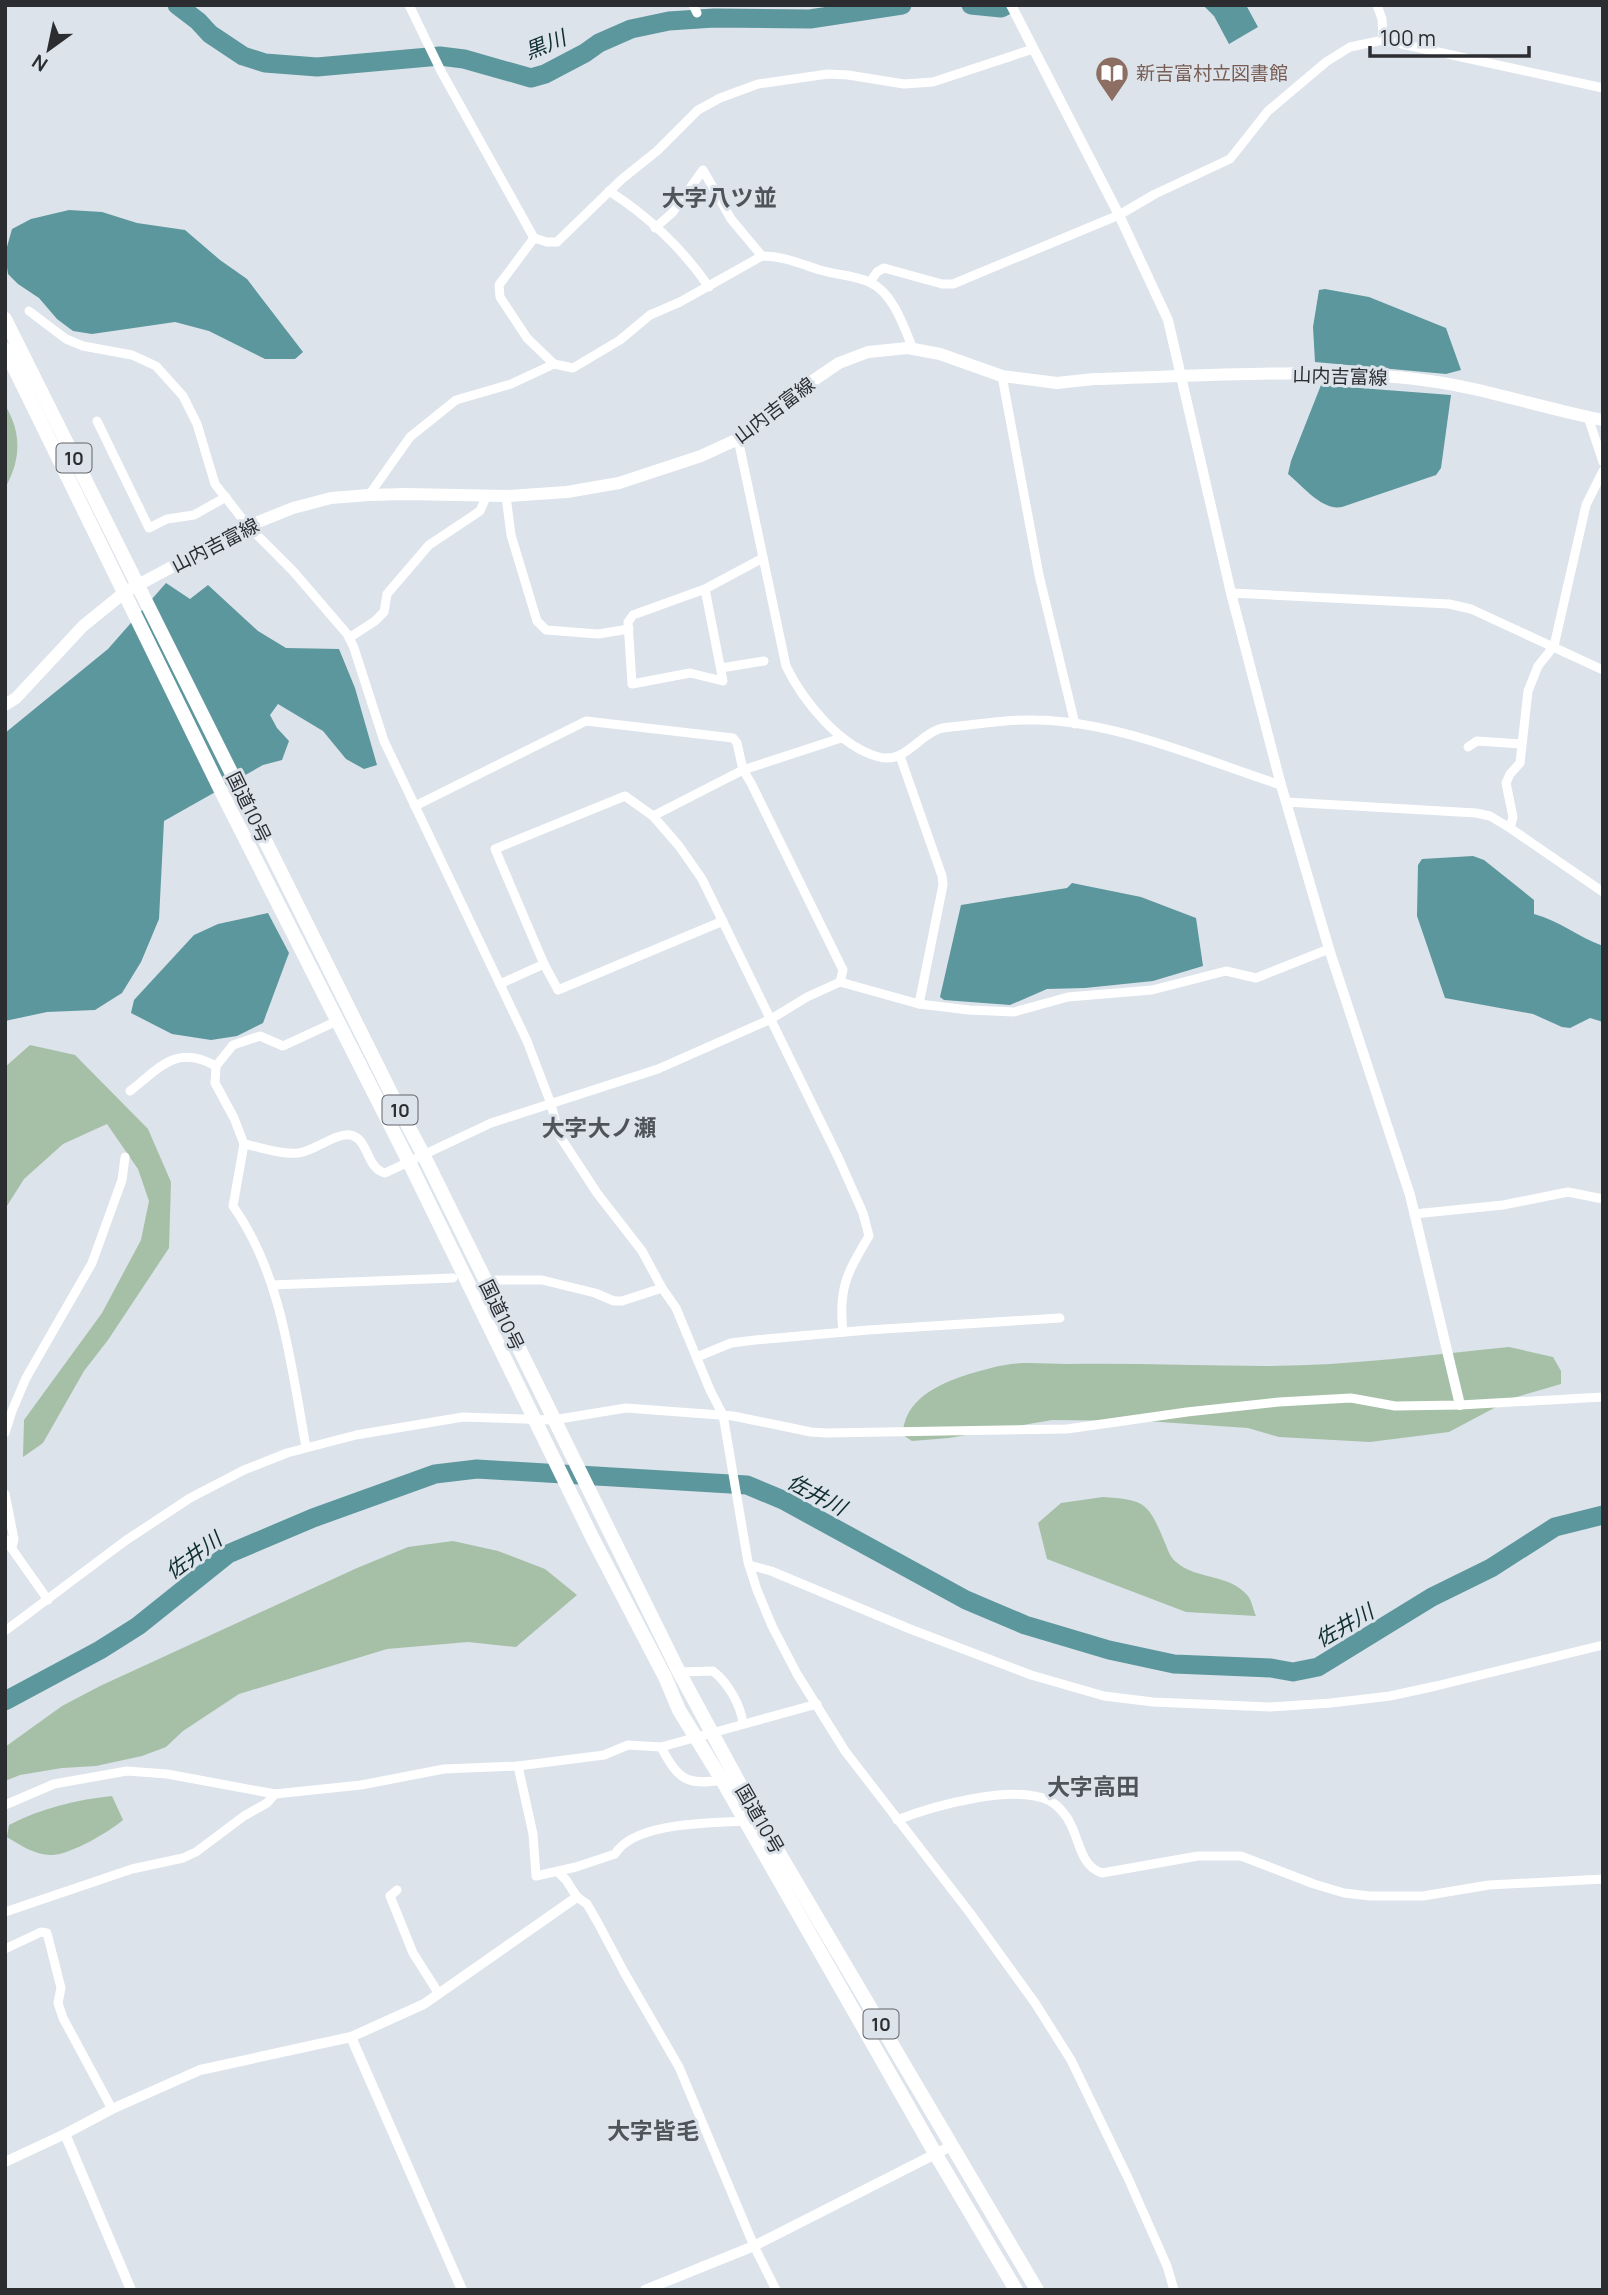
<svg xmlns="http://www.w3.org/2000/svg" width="1608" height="2295" font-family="Manrope,'Noto Sans JP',sans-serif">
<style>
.green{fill:#a6c0a7}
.water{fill:#5c979d}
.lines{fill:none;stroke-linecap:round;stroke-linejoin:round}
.river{stroke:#5c979d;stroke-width:19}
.minor{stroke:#fff;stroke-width:9}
.tertiary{stroke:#fff;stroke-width:10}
.secondary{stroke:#fff;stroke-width:12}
.trunk{stroke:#fff;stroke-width:14}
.labels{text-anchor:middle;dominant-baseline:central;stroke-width:6;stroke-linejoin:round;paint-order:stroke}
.shield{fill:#dce3eb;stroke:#606468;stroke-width:2}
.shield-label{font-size:18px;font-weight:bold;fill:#2b2d30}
.education-label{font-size:19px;fill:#785e54;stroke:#dce3eb;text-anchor:start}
.street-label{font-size:19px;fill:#2b2d30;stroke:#dce3eb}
.water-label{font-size:21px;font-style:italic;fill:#0f2e31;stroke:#dce3eb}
.quarter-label{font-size:23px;font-weight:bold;fill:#4f545b;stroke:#dce3eb}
</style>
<rect width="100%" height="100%" fill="#dce3eb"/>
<g class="green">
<path d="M5,405c17,28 16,55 0,83z"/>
<path d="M30,1045l45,10 73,74 23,53 -2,66 -61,92 -24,31 -41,72 -20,14 1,-37 78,-107 39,-73 8,-39 -11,-32 -31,-45 -44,20 -39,35 -19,30v-142z"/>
<path d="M1509,1347l44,10 8,14v13l-48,14 -64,34 -79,10 -91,-5 -31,-9 -103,-7 -93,-1 -103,18 -37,3 -9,-6c1,-46 60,-60 96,-69 21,-5 47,-2 69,-2 66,-1 132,2 197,2 82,0 164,-11 244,-19z"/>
<path d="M1103,1497c44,3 45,6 62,46 3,7 5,14 11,19 20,18 53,11 72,34 4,5 5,14 8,20l-70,-4 -139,-53 -9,-36 23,-20z"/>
<path d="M453,1541l45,10 47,18 32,26 -61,52 -48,-5 -81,7 -148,45 -56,37 -17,16 -24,9 -46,10 -34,2 -42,7 -15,6v-34l57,-41 38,-20 257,-118 51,-21z"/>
<path d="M112,1796l11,24c-14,12 -52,34 -70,35 -17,1 -33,-10 -46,-18l2,-12c33,-17 66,-25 103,-29z"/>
</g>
<g class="water">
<path d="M1203,5h43l12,22 -29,17 -15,-28z"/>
<path d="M69,210l33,2 35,11 48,7 35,30 27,19 56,73 -8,7h-30l-56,-28 -34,-9 -83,12 -19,-3 -16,-12 -18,-21 -21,-14 -10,-10 -3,-20 7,-25 19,-10z"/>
<path d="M1325,289l44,8 77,31 15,42 -15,4 -131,-12 -2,-35 6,-37z"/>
<path d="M1321,385l130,10 -10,73 -5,7 -94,32c-20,4 -39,-21 -54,-33l3,-13z"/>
<path d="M166,583l24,16 18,-14 50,46 28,17 53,1 16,39 22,77 -13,4 -18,-10 -23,-28 -45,-27 -8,11 7,13 12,13 -7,19 -19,5 -99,56 -5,98 -18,43 -19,31 -27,17 -48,2 -42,9v-288l103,-84z"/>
<path d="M1473,856l11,4 50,40v14c26,7 44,23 69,32v76l-13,-4 -20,10 -8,-1 -29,-13 -88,-16 -28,-82 1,-51 4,-6z"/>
<path d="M1072,883l69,14 55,21 7,48 -50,15 -68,7 -38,1 -37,16 -66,-5 -4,-3 21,-92 106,-17z"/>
<path d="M268,913l21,40 -26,70 -26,13 -26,4 -39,-6 -41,-21 3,-13 60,-65 24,-11z"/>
</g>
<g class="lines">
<g class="river">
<path d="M177,5l21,16 12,13 33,22 22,7 52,4 123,-11 24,3 67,19 14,-4 40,-21 14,-10 32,-14 38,-8 45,-3 96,1 92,-14"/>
<path d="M971,5l30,3 6,-3"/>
<path d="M5,1701l95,-51 38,-24 90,-72 85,-36 122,-44 42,-5 270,16 36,15 183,100 59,25 84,25 65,14 97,4 22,4 25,-5 114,-70 59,-29 64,-41 48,-12"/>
</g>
<g class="minor">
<path d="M409,5l32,66 93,167 -35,47 1,12 27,41 27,26 19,4 47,-28 30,-25 30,-13 82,-46c21,0 39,8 58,14 16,5 34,5 49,12 24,10 35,45 44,67"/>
<path d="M693,5l4,8"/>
<path d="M1377,5l5,14 1,21"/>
<path d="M609,191c38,24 74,58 100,96"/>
<path d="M655,228l17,-15 31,-43 28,49 31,37"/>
<path d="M534,238l13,4h10l65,-63 35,-28 41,-41 22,-12 38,-14 70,-10 20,1 56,9 29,-2 100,-33"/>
<path d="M870,282l7,-10 7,-4 58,16h11l166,-69 36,-21 75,-35 38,-48 58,-49 24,-15 33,-7 220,48"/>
<path d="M29,311l37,28 17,7 49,9 24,11 27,30 14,28 18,60 33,42 45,45 55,64 6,13 30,93 143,300 24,63 8,31 38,58 45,58 20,37 14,20 34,82 13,25 25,147 9,28 15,36 25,48 48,77 125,162 65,90 36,57 57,118 39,88 7,24"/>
<path d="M1002,376l37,199 36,149"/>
<path d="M1588,417l15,45"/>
<path d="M97,421l52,107 18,-9 27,-4 32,-18"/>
<path d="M738,439l48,227c17,35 54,81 93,91 25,7 39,-21 60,-28 6,-2 15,-2 21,-3 25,-3 50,-7 75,-6 82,1 168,40 246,65"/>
<path d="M369,495l41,-58 46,-37 55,-16 43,-20"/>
<path d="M506,496l5,39 26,86 9,9 52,4 31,-5"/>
<path d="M705,589l18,92 -33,-8 -58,11 -4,-62 5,-7 72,-26 58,-31"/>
<path d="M1231,593l218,11 22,5 132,61"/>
<path d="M349,638l26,-17 9,-9 3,-18 42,-49 51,-34 7,-16"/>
<path d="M721,668l43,-7"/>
<path d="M1468,747l9,-6 44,3"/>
<path d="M900,756l42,120 1,9 -24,119"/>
<path d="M1286,802l190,11 14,3 20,12 3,-11 -7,-34 4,-9 10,-11 8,-72 10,-25 16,-20 32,-141 17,-34"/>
<path d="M415,806l171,-85 147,17 4,5 6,27 8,13 92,187 -3,12"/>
<path d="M653,816l90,-46 98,-32"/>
<path d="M1510,828l93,64"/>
<path d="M544,964l14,26 165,-69"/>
<path d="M500,984l44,-20 -49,-115 130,-53 28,20 26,30 23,33 136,278 25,56 6,23c-22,37 -31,52 -26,96"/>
<path d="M130,1091c31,-24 46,-47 86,-25"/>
<path d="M244,1144c16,3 38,11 54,9 17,-2 37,-20 52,-18 19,3 16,34 35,38l106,-50 167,-54 113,-50 36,-22 33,-15 79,22 50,6 45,2 54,-15 84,-7 74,-19 30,7 73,-29"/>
<path d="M1414,1214l89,-9 65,-13 35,7"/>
<path d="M496,1280h46l53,13 19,8h8l40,-13"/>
<path d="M272,1285l181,-7"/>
<path d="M697,1357l34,-14 24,-3 113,-10 192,-12"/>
<path d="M5,1433l7,-22 14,-33 66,-115 30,-83 3,-23"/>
<path d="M306,1447c-15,-81 -24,-172 -73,-241l11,-62 -10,-26 -19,-35 1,-17 17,-21 27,-9 23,10 54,-25"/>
<path d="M5,1494l9,45 -2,8"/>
<path d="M5,1539l43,61"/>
<path d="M749,1565l22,6 139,58 121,46 73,21 49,6 117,5 61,-4 59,-7 46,-10 167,-41"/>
<path d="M5,1631l120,-90 65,-43 54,-28 43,-17 69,-18 107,-18 90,3 73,-12 107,8 78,16 15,1 241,-4 120,-17 92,-10 72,-4 44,8 65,-1 143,-8"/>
<path d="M679,1672l34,-1c15,12 28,34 30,53"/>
<path d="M661,1747c17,32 25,39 61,33"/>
<path d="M518,1766l15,68 3,42 40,-9 39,-13c19,-32 95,-31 129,-33"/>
<path d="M5,1805l49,-21 73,-13 40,3 108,20 86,-9 83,-16 74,-3 86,-11 24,-10 33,2 156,-43"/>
<path d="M897,1820c36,-14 117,-37 153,-19 9,5 17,15 21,24 9,18 10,41 31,48l96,-17h43l73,28 30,9 26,3h53l66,-11 114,-6"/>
<path d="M558,1872l8,8 11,17 10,7 11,19 26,49 55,95 75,179 22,44"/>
<path d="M397,1890l-7,6 23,57 26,41"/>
<path d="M5,1912l127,-43 51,-11 13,-6 48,-36 23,-13 8,-9"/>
<path d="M5,1949l36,-17 6,1 14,55 -3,15 5,15 49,91"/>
</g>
<g class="tertiary">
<path d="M1011,5l108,210 49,105 63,273 50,192 48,164 81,246 50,210"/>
<path d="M351,2037l111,253"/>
<path d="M65,2134l66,156"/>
<path d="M5,2162l60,-28 47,-25 88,-39 151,-33 73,-33 153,-107"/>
<path d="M645,2290l109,-44 199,-101"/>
</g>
<path class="secondary" d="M5,705l11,-7 67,-72 42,-34 123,-66 45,-18 38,-10 38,-3 37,-1 102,2 59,-4 52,-9 82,-27 37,-17 70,-55 31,-21 29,-11 40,-4 32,6 62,22 55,7 37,-4c107,-3 214,-11 321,0 64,7 125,29 188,41"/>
<g class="trunk">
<path d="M5,319l391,784 28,53 255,516 77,142 281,476"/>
<path d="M5,349l219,448 185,365 183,375 73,140 14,33 43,70 213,373 81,137"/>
</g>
</g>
<defs>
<g id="library-pin" transform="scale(1.75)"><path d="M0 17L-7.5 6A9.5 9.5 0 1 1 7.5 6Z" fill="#8d6e63" stroke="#dce3eb"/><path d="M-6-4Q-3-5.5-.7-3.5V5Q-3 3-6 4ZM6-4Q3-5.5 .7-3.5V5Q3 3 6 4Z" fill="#fff"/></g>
</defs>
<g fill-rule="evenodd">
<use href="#library-pin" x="1112" y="73"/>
</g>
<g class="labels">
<g class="shield">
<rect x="56.5" y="443.5" width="35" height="29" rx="5"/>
<rect x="382.5" y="1095.5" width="35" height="29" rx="5"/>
<rect x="863.5" y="2009.5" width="35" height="29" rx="5"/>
</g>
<g class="shield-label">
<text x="74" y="458">10</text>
<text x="400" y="1110">10</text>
<text x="881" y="2024">10</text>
</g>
<g class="education-label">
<text x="1136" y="73">新吉富村立図書館</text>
</g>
<g class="street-label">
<text transform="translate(1340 376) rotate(2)">山内吉富線</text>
<text transform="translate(774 410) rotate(-37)">山内吉富線</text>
<text transform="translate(215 545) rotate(-27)">山内吉富線</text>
<text transform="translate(249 807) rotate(64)">国道10号</text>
<text transform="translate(502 1315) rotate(64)">国道10号</text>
<text transform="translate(760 1819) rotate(60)">国道10号</text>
</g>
<g class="water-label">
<text transform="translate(545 44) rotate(-22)">黒川</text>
<text transform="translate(817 1494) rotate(28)">佐井川</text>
<text transform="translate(193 1555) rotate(-36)">佐井川</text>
<text transform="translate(1344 1625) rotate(-30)">佐井川</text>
</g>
<g class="quarter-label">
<text x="719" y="197">大字八ツ並</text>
<text x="599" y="1127">大字大ノ瀬</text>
<text x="1093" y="1786">大字高田</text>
<text x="653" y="2130">大字皆毛</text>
</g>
</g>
<rect width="1608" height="2295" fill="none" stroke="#2b2d30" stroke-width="14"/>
<g transform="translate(49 49) rotate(213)" stroke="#dce3eb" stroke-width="5" paint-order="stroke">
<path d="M0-5L12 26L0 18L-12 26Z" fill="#2b2d30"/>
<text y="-10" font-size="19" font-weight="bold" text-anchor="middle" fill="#2b2d30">N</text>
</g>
<path d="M1370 46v10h159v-10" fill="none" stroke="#2b2d30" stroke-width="3.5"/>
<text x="1380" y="46" font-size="21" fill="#2b2d30" stroke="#dce3eb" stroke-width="5" paint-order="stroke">100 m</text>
</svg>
